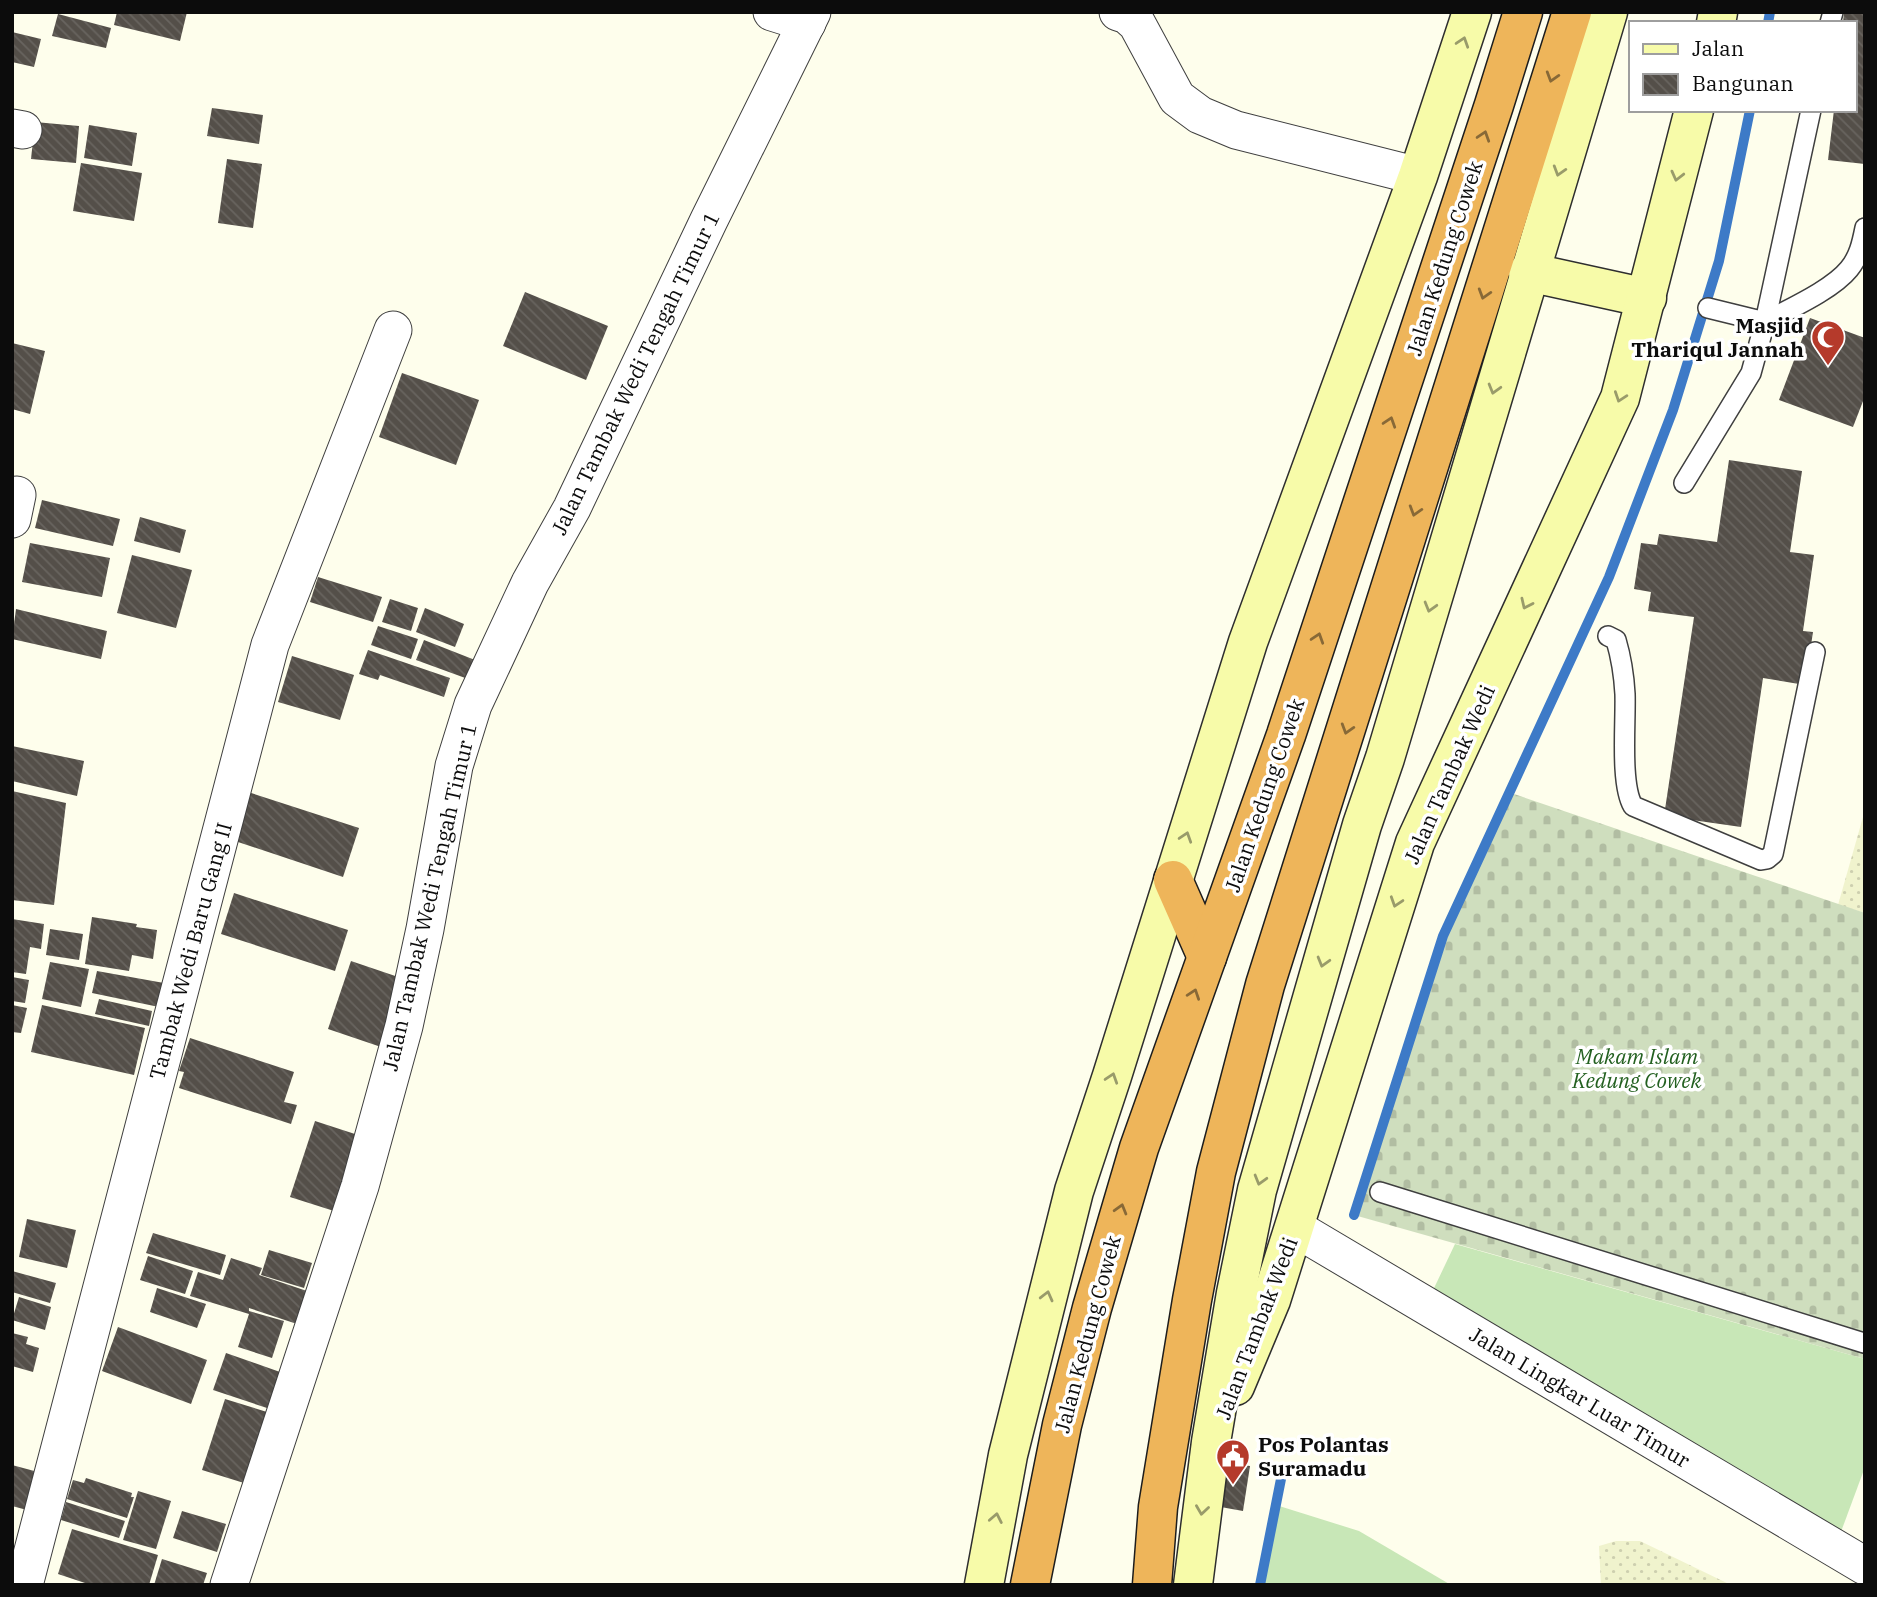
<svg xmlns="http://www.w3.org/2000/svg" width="1877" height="1597" font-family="'IBM Plex Serif',serif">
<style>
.farmland{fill:url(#farmland-dots)}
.grass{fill:#c8e7b7}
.cemetery{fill:url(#cemetery-stones)}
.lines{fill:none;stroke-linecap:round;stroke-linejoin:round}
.stream{stroke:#3d7ac7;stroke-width:10}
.building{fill:url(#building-back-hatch)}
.lane-casing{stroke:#3f3f3f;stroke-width:22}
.street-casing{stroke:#3f3f3f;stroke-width:39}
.secondary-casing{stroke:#2e2e2e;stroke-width:41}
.highway-casing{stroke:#1d1d1d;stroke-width:41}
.lane{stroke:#fff;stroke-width:19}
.street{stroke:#fff;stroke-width:37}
.secondary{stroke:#f7fba9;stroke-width:38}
.highway{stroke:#eeb55a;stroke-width:38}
.oneway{stroke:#999b6a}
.oneway2{stroke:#886937}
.labels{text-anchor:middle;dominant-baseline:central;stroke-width:7;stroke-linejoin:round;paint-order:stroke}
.street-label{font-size:21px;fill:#0c0c0c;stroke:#fff}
.poi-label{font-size:21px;font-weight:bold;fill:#0c0c0c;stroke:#fff;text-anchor:end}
.park-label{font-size:21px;font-style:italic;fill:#236020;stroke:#fff}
</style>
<defs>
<pattern id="farmland-dots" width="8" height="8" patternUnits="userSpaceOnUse" patternTransform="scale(1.75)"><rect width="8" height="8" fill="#f0f3cd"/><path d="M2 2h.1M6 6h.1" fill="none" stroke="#cdcfaf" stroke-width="1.8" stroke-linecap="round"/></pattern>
<pattern id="cemetery-stones" width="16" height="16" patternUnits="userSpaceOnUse" patternTransform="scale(1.75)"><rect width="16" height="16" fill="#cfdebe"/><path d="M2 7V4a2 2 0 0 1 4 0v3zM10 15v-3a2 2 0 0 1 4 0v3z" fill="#b1bda2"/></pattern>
<pattern id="building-back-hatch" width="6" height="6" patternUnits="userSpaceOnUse" patternTransform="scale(1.75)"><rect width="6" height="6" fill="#544f49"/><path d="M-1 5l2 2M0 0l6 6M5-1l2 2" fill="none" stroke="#68645f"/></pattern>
</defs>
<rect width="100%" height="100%" fill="#fefeec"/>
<g class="farmland">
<path d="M1865,810v103l-27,-8z"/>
<path d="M1616,1541h24l91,44h-130l-2,-39z"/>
</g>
<g class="grass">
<path d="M1455,1244l410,115v108l-30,81 -409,-243z"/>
<path d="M1276,1505l83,26 92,54h-191z"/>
</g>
<path class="cemetery" d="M1508,792l357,121v446l-511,-144 89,-279z"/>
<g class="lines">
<g class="stream">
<path d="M1768,23l2,-11"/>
<path d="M1354,1215l89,-279 166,-359 64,-167 46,-149 31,-151"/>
<path d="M1260,1585l21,-106"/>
</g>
</g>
<g class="building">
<path d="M117,12h70l-7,29 -66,-16z"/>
<path d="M1844,12h21v152l-37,-4 6,-50h20v-87h-11z"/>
<path d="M58,14l53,14 -5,20 -54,-12z"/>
<path d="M12,32l29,7 -7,28 -22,-5z"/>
<path d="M212,108l51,7 -4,29 -52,-8z"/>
<path d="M35,122l44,4 -3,37 -45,-4z"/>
<path d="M89,125l48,8 -5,33 -48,-8z"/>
<path d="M227,159l35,5 -9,64 -35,-5z"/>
<path d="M81,163l61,10 -8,48 -61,-10z"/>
<path d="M525,292l83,34 -22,54 -83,-34z"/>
<path d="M1810,318l55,20v58l-12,31 -74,-27z"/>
<path d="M12,343l33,8 -15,63 -18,-5z"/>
<path d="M402,373l77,27 -23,65 -77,-28z"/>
<path d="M1729,460l73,11 -12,81 24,3 -11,76 10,1 -8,53 -42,-7 -22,149 -77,-11 30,-199 -46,-6 3,-19 -17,-3 7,-46 16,2 2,-11 58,8z"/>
<path d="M42,500l78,19 -7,27 -78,-18z"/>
<path d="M140,517l46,13 -6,23 -46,-12z"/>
<path d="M30,543l80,15 -8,39 -80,-15z"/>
<path d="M132,555l60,15 -16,58 -59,-15z"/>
<path d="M318,577l64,20 -9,25 -63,-20z"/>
<path d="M390,599l28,9 -7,23 -29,-9z"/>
<path d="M425,608l39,16 -9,23 -39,-15z"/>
<path d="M16,609l91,22 -6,28 -89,-20z"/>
<path d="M378,626l40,13 -7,20 -40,-14z"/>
<path d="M424,640l51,20 -7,19 -52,-19z"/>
<path d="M368,650l82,28 -6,19 -64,-22 -2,5 -19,-6z"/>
<path d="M292,656l62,19 -14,45 -62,-18z"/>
<path d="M12,746l72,15 -7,35 -65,-15z"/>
<path d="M12,791l54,12 -12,102 -42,-5z"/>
<path d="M248,792l111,36 -16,49 -111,-37z"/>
<path d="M234,893l114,37 -13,41 -114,-37z"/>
<path d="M92,917l45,7 -1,3 21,3 -4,29 -21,-4 -3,16 -44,-7z"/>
<path d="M12,919l32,5 -3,25 -11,-2 -4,27 -14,-2z"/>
<path d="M50,929l33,5 -4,26 -33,-5z"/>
<path d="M351,961l59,20 -23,68 -59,-20z"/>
<path d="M50,962l39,7 -8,38 -39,-8z"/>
<path d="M97,971l67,12 -5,24 -67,-14z"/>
<path d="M12,977l17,3 -4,23 -13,-2z"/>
<path d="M99,999l53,12 -3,15 -54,-12z"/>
<path d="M12,1005l15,3 -6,25 -9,-1z"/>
<path d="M42,1005l103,23 -11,47 -103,-23z"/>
<path d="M190,1038l104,34 -10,30 13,3 -6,19 -112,-36 5,-16 -5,-1z"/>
<path d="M315,1121l43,14 -24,76 -44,-14z"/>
<path d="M27,1219l49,11 -9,38 -48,-11z"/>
<path d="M153,1233l73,22 -6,20 -74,-22z"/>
<path d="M269,1250l43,13 -8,25 -43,-13z"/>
<path d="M148,1256l45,15 -8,23 -45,-14z"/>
<path d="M231,1258l31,10 -3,7 48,16 -10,33 -48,-16v3l35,10 -12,37 -34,-11 11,-33 -59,-18 8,-24 25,8z"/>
<path d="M12,1271l44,12 -6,20 -38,-11z"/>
<path d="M157,1288l49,16 -9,24 -47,-16z"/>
<path d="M19,1297l32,10 -6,23 -33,-10z"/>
<path d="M118,1327l89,33 -16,44 -89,-33z"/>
<path d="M12,1333l16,4 -2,7 13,4 -6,24 -21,-6z"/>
<path d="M226,1353l54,19 -13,36 -54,-18z"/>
<path d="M225,1399l42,13 -23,71 -42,-13z"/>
<path d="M1222,1462l28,4 -7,45 -28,-5z"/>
<path d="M12,1465l26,7 -11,38 -15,-4z"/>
<path d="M86,1478l46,15 -1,4h3l-7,21 -60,-19 6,-19 11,3z"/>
<path d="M138,1491l33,10 -15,48 -33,-9z"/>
<path d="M66,1502l59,19 -6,17 -58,-18z"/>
<path d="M182,1511l44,13 -9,28 -44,-14z"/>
<path d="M72,1529l86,26 -9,30h-58l-33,-11z"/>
<path d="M162,1559l45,14 -4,12h-49z"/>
</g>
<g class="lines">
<g class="lane-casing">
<g id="lane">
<path d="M1830,23l3,-11"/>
<path d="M1708,308l57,14 46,-212"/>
<path d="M1684,483l67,-110 14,-51c24,-13 67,-32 84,-53 10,-12 13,-26 16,-41"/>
<path d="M1608,636l8,4c5,17 8,36 9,54 1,28 -5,90 8,112l128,54 6,-1 6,-5 42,-202"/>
<path d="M1380,1192l484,151"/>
</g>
</g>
<g class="street-casing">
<g id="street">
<path d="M772,12l35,11"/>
<path d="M1118,12l9,3 10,9 40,74 23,17 36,15 182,46"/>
<path d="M12,128l11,2"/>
<path d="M12,519l5,-24"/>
<path d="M1295,1228l570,338"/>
<path d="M24,1585l246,-940 123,-315"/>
<path d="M229,1585l131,-399 44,-160 21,-97 29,-163 19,-61 57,-122 42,-75 137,-288 103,-208"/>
</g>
</g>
<g class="secondary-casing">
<g id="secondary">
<path d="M1716,23l2,-11"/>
<path d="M1528,272l119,26"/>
<path d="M1235,1386l36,-86 144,-457 205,-445 74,-288"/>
<path d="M984,1585l24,-130 66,-264 38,-115 136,-434 170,-466 54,-164"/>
<path d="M1193,1585l18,-143 25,-149 21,-103 105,-365 23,-67 223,-746"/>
</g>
</g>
<g class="highway-casing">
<g id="highway">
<path d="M1173,880l34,77"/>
<path d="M1030,1585l32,-160 30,-117 47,-160 147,-413 208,-630 29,-93"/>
<path d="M1152,1585l6,-78 34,-207 24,-128 49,-187 307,-973"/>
</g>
</g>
<use href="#lane" class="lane"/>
<use href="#street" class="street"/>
<use href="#secondary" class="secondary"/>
<use href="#highway" class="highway"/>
</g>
<defs><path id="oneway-chevron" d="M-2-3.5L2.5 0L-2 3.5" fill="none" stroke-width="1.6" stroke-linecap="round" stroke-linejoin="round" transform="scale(1.75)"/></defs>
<g class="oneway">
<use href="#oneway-chevron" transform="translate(1463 42) rotate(-72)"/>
<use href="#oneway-chevron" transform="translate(1559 171) rotate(107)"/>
<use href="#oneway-chevron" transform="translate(1677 176) rotate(104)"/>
<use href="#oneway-chevron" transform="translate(1494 389) rotate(106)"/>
<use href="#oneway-chevron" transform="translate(1620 397) rotate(109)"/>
<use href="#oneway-chevron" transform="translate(1526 604) rotate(115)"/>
<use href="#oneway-chevron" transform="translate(1430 607) rotate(106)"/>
<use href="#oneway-chevron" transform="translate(1186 837) rotate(-72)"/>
<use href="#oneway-chevron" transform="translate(1396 902) rotate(108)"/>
<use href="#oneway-chevron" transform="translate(1323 962) rotate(106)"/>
<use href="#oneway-chevron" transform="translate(1112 1078) rotate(-72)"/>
<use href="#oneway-chevron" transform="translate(1260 1180) rotate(106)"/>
<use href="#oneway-chevron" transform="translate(1047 1296) rotate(-76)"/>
<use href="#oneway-chevron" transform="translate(1202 1510) rotate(98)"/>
<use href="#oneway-chevron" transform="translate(996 1518) rotate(-79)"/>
</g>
<g class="oneway2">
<use href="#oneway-chevron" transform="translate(1552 77) rotate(107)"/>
<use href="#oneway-chevron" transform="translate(1484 136) rotate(-72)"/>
<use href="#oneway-chevron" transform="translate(1484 294) rotate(107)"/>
<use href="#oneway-chevron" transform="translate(1390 422) rotate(-72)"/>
<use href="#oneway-chevron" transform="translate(1415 511) rotate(107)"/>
<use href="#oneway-chevron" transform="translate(1318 638) rotate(-72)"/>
<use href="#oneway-chevron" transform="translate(1347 729) rotate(107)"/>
<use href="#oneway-chevron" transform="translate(1194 994) rotate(-71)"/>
<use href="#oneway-chevron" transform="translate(1121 1209) rotate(-74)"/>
</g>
<defs>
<g id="mosque-pin" transform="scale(1.75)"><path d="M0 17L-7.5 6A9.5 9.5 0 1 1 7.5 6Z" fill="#b53a2b" stroke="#fff"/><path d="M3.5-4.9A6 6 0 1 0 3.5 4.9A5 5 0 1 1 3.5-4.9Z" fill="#fff"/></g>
<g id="civic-pin" transform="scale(1.75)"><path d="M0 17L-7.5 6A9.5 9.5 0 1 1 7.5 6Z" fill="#b53a2b" stroke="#fff"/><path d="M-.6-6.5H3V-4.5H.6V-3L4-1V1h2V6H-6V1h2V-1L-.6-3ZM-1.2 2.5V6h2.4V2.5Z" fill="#fff"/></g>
</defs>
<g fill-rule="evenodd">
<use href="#mosque-pin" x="1828" y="337"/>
<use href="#civic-pin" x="1233" y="1456"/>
</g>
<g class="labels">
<g class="street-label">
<text transform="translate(1444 258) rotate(-72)">Jalan Kedung Cowek</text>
<text transform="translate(635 373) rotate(-64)">Jalan Tambak Wedi Tengah Timur 1</text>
<text transform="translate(1449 774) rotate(-66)">Jalan Tambak Wedi</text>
<text transform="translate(1264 795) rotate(-71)">Jalan Kedung Cowek</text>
<text transform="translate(429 897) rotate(-77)">Jalan Tambak Wedi Tengah Timur 1</text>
<text transform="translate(190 951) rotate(-75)">Tambak Wedi Baru Gang II</text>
<text transform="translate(1256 1328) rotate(-69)">Jalan Tambak Wedi</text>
<text transform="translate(1087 1334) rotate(-75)">Jalan Kedung Cowek</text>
<text transform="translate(1580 1397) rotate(31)">Jalan Lingkar Luar Timur</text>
</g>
<g class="poi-label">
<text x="1804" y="325">Masjid<tspan x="1804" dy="24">Thariqul Jannah</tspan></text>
<text x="1258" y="1444" text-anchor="start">Pos Polantas<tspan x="1258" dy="24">Suramadu</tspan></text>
</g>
<g class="park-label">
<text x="1637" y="1056">Makam Islam<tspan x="1637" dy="24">Kedung Cowek</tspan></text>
</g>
</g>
<rect width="1877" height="1597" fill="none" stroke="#0c0c0c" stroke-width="28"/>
<rect x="1629" y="21" width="228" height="91" fill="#ffffff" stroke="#9e9e9e" stroke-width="2"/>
<rect x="1643" y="44" width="35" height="10" fill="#f7fba9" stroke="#9e9e9e" stroke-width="2"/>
<text x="1692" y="56" font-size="21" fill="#0c0c0c">Jalan</text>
<rect x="1643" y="74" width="35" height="21" fill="url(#building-back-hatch)" stroke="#9e9e9e" stroke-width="2"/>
<text x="1692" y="91" font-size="21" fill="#0c0c0c">Bangunan</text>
</svg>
